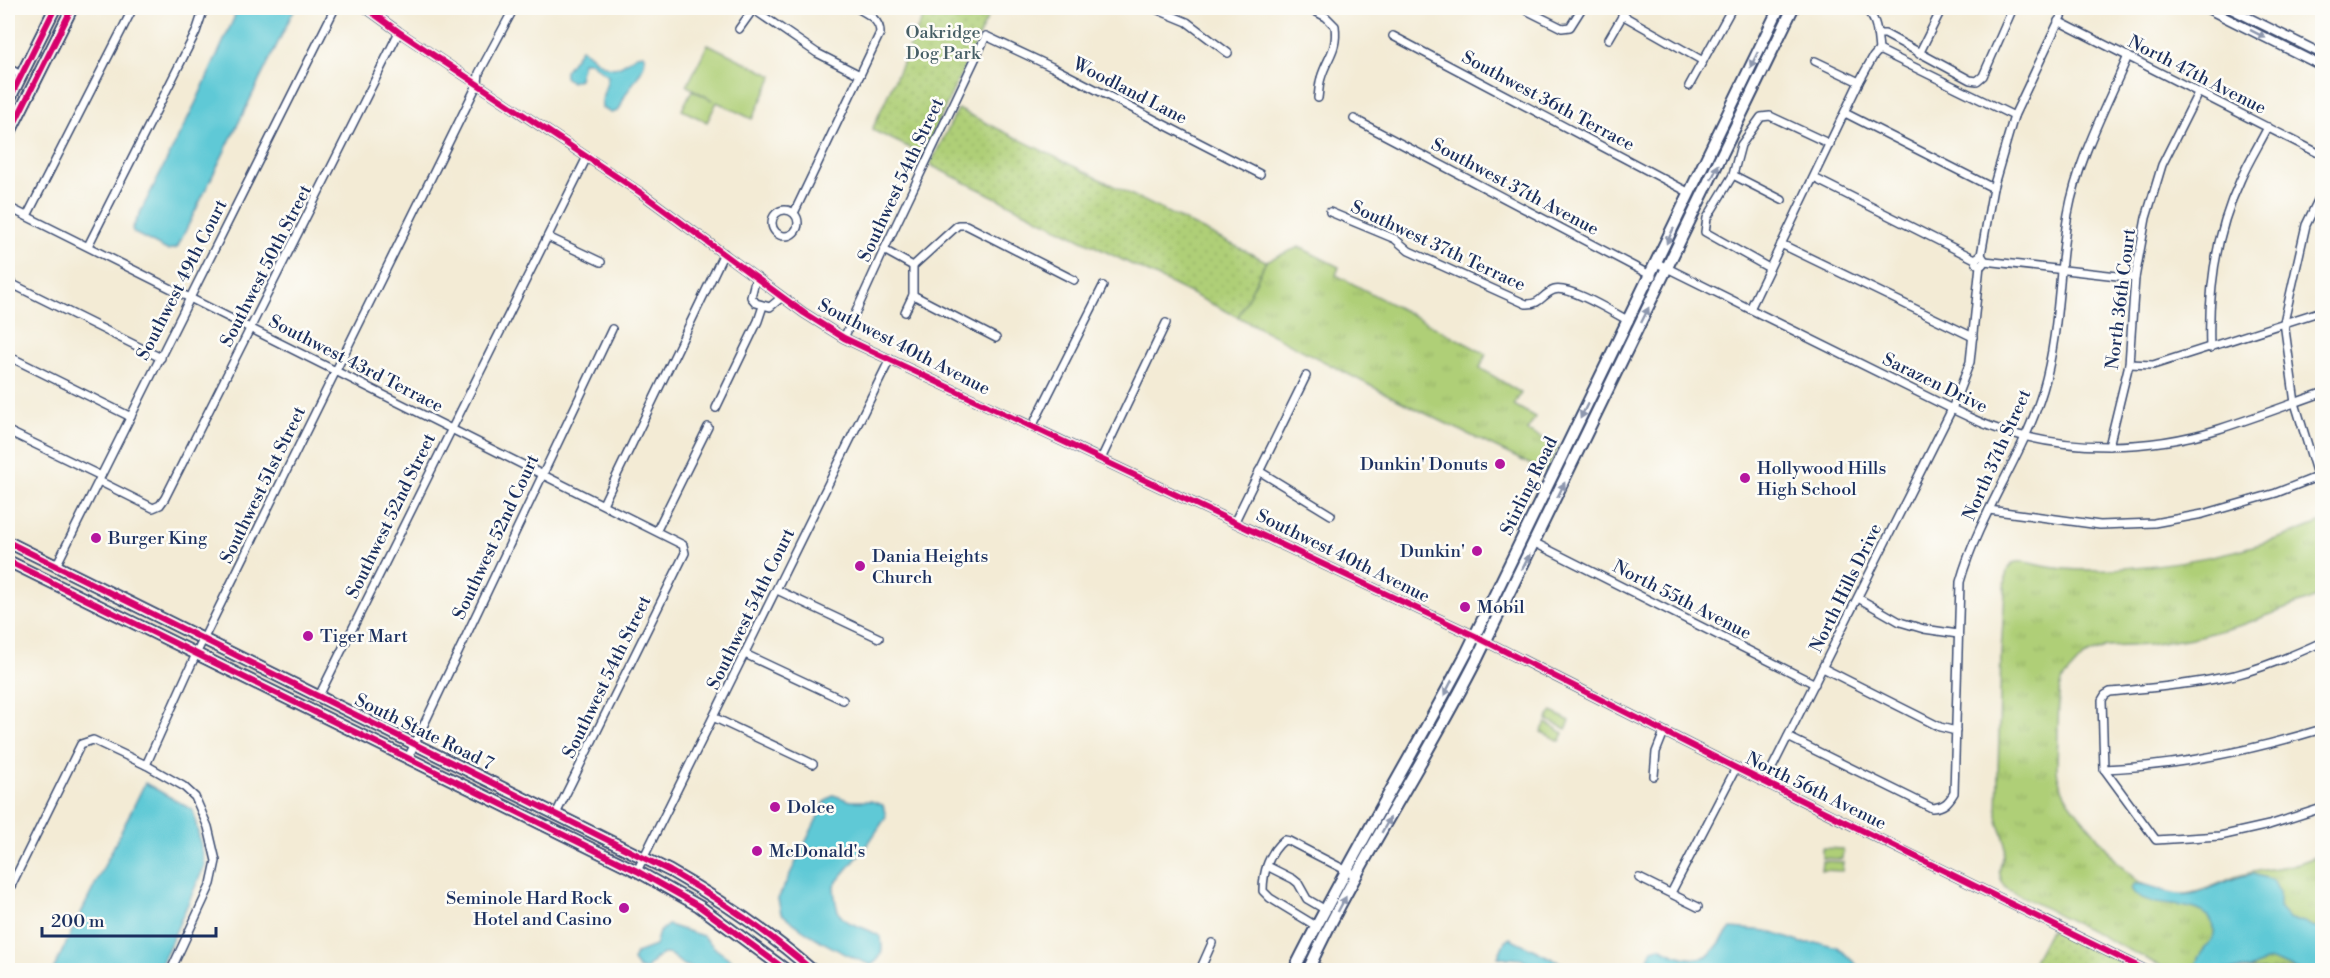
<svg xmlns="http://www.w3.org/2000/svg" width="2330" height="978" font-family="'Libre Bodoni',serif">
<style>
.grass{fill:url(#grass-tufts);stroke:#657f6a;stroke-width:1.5}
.park{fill:url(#park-dots);stroke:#657f6a;stroke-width:1.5}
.garden{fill:#afcf77;stroke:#657f6a;stroke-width:1.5}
.water{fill:#5ec9d6;stroke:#3c7c9a;stroke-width:1.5}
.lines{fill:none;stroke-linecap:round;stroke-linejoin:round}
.minor-casing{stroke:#3b4b70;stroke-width:10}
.tertiary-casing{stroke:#3b4b70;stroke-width:11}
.primary-casing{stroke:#3b4b70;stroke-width:14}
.minor{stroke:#fff;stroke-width:7}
.tertiary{stroke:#fff;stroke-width:8}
.primary{stroke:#fff;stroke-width:10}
.cycleway-casing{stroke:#fdfcf7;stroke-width:10}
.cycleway{stroke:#d6006c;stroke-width:6}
.oneway{fill:#8d97ae}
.poi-dot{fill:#b5179e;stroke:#fdfcf7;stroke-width:2}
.labels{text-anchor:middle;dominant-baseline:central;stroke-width:5;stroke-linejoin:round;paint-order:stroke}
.park-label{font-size:18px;fill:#475f66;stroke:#fdfcf7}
.street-label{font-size:18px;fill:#1b2f5e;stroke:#fdfcf7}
.poi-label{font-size:18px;fill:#1b2f5e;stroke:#fdfcf7;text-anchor:start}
</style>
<defs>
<pattern id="grass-tufts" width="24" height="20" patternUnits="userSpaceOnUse" patternTransform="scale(1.5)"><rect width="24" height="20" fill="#afcf77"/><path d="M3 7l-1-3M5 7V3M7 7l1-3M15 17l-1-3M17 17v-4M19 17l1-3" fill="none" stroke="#96b269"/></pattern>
<pattern id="park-dots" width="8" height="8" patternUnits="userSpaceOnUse" patternTransform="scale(1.5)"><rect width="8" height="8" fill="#afcf77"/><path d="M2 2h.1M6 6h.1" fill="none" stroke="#96b269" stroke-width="1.8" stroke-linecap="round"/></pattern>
</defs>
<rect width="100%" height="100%" fill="#fdfcf7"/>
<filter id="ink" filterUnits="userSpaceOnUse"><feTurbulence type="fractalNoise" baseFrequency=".0167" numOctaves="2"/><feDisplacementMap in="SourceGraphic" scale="12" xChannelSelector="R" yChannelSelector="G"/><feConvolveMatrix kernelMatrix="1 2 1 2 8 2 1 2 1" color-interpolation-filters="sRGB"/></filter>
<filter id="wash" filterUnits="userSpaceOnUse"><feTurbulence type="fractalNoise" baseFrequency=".008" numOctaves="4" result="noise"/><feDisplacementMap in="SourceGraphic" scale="24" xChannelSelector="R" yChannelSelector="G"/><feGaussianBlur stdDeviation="1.35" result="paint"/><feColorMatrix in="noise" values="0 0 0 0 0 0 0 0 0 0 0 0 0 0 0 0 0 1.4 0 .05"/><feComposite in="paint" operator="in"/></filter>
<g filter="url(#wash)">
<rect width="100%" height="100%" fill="#f3ebd5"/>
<g class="grass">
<path d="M1299,247l40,20 -3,8 150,79 -6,14 41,25 -7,12 21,12 -8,14 32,15 -13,26 -146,-71 -162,-84 28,-56z"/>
<path d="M2322,522v73l-80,30 -50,13 -44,7 -42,2 -23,10 -20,22 -4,14 -2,76c2,25 21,44 36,62 25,32 51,72 98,62 17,-3 32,-12 47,-17 18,-6 37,-7 54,-11 11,-3 21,-7 30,-11v116h-153l-162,-81c-16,-21 -1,-26 -2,-46 0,-8 -7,-16 -8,-28l4,-163 5,-77c1,-6 3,-12 10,-13 8,-2 19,3 27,4 15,3 31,4 46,4 83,-3 157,-16 233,-48z"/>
</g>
<g class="park">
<path d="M927,8h65l-69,146 -51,-24z"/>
<path d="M958,109l308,152 -28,56 -308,-152z"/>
<path d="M2050,930l90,40h-111z"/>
</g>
<g class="garden">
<path d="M708,44l65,32 -21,43 -35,-17 -10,20 -25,-12 10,-20 22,11 -27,-15z"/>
<path d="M1552,712l18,9 -4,8 -19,-9z"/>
<path d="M1546,723l18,10 -4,8 -19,-9z"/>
<path d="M1822,848l21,1 -1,10 -20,-1z"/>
<path d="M1822,861l21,1 -1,9 -21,-1z"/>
</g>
<g class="water">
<path d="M236,8h59l-118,240 -10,2 -33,-17 -2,-4 64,-127 38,-84z"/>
<path d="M581,49c7,2 10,8 16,12 18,13 25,5 39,-6l8,-1c4,16 -15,31 -20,44 -3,5 -2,8 -6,13l-7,2 -9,-5c-2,-11 5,-20 6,-32l-18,-14h-7l-4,17 -8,3 -6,-5v-6z"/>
<path d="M145,783l48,27 12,55 -41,93 -6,12h-105z"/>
<path d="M833,795l18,6h20l12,4 3,12 -20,30 -32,38c2,47 16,32 47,52 2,13 2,21 -10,28 -33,-13 -63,-29 -90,-52l-3,-14 47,-97z"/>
<path d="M2253,874l20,6 6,12v16l11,12 15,2 9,6 4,-1 4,-9v52h-24l-27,-10 -5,1 -15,8 -54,1c-6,-18 24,-27 16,-46 -12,-30 -71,-9 -82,-36l3,-4c19,-1 35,13 56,10 22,-3 40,-18 63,-20z"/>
<path d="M668,925l35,11 13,13 29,21c-20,1 -41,2 -61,-5 -7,-3 -11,-12 -20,-11 -8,1 -13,11 -18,16l-7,-1 -6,-8 3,-8 19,-7 4,-14z"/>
<path d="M1731,928l36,3 35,12h19l17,4 24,23h-218l8,-21 8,-2c13,8 34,17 50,7 7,-6 15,-19 21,-26z"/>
<path d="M1510,938l65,32h-35l-19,-11 -23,-2 7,-16z"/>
</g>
</g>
<g filter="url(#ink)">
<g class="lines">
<g class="minor-casing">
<g id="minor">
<path d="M1153,8l34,14 41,31"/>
<path d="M1309,8l17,9 9,9c3,25 -8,31 -14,52 -2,6 -2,13 -3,20"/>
<path d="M1522,8l40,20 8,-1 12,-19"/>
<path d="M1862,8c16,8 15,25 17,42l135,66"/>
<path d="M753,9l64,44 43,22"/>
<path d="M1622,15l81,46"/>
<path d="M2058,21l264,134"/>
<path d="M739,29l15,-21"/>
<path d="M1877,34h8l85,46 7,1 6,-5 30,-68"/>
<path d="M1393,36l297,157"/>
<path d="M1609,39l18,-31"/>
<path d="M1919,54l23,-46"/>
<path d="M1815,61l44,21"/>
<path d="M8,68l13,7"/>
<path d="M1689,86l43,-78"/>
<path d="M1845,113l148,75"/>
<path d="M1354,119l298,157"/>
<path d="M1733,175l49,25"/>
<path d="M1814,178l161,81 2,5 5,1 3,-4 -4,-6 -6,4"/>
<path d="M2322,192l-16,33 -22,97 11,81 27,88"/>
<path d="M8,207l675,338 2,8 -129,261"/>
<circle cx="785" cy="223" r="13"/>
<path d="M1330,212l65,27 14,12 117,53c15,1 16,-10 28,-14 15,-5 60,23 75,31"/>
<path d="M794,213l86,-180c0,-14 -13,-19 -23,-25"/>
<path d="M27,216l106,-208"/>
<path d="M548,237l53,25"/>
<path d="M1781,244l192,93"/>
<path d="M88,246l108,-214 8,-24"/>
<path d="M884,250l29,16"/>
<path d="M1981,255l12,-67 21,-72 51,-108"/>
<path d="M1985,261l150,17"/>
<path d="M1657,263l295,146c15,7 30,15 46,20 71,23 150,22 221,0 35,-11 69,-24 103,-36"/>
<path d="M913,266l45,-41h8l108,55"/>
<path d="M1769,268l-64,-36 2,-14 26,-43 8,-30 20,-28 9,-1 60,28"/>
<path d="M756,277l-5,20 5,6 14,4 12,-10"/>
<path d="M8,282l153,76"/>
<path d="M913,295l83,43"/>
<path d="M1750,309l109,-227 14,-25 6,-7"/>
<path d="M905,312l8,-17v-29"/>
<path d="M844,338l40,-88 102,-214 66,31 208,107"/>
<path d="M2210,348c-2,-57 6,-116 30,-167 8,-19 19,-36 28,-54"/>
<path d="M8,356l123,61"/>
<path d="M2129,364l24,1 169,-54"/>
<path d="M716,408l42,-87 5,-15"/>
<path d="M1032,427l71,-141"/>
<path d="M8,431l93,45"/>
<path d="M2109,446l20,-82 6,-86 11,-60 16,-53 36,-72"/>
<path d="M1101,459l65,-136"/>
<path d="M1259,471l72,44"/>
<path d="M99,481l54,27 7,-3 5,-7 234,-466"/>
<path d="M603,504l121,-251"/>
<path d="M1989,510l111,15 54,-2 49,-9 73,-21 46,-18"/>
<path d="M1235,521l71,-145"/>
<path d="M657,530l51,-103"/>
<path d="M1535,543l280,141"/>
<path d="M56,566l279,-558"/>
<path d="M777,590l102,48"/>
<path d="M1858,598l42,24 24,7 34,5"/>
<path d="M2322,642c-28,13 -56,25 -87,33 -41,9 -83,13 -125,17l-5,3 -3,5 2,69 52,71 64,-4 49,-11 53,-17"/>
<path d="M745,654l98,46"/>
<path d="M1823,668l117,59 16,4"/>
<path d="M319,696l268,-539"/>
<path d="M715,718l98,46"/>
<path d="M1788,737l144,71c12,-1 16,-5 22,-15l6,-211c19,-68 63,-125 83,-192 17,-57 15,-118 25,-176 10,-55 38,-107 60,-158"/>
<path d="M408,758l204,-429"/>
<path d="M146,765l37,21 12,11 13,30 8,34 -5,23 -40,86"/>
<path d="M2104,769c75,-3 146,-18 218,-40"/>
<path d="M1654,776l2,-24 8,-20"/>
<path d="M1765,782l187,-373 18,-47 10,-97"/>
<path d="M1267,866l26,13 5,4 9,16 17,10"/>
<path d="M637,871l253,-512"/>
<path d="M1639,878l59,29"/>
<path d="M8,892l73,-148 12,-4 53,25 51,-113 281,-569 1,-10 35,-65"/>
<path d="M1671,893l65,-125"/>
<path d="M1316,926l-46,-28 -7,-7c0,-19 6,-39 21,-51l5,1 68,35"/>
<path d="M1311,964l12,6"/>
<path d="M1200,970l12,-27"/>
</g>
</g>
<g class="tertiary-casing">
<g id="tertiary">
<path d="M366,8l33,24 242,161 163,120 40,25 631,298 261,132 409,202"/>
<path d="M2206,8l116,58"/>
<path d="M2229,8l93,46"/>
</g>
</g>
<g class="primary-casing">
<g id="primary">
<path d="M8,102l47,-94"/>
<path d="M8,136l64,-128"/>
<path d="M8,542l662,329c51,29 98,61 142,99"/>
<path d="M8,561l629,310 62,35 87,64"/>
<path d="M1294,970c53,-107 116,-210 172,-316l313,-646"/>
<path d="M1308,970c49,-107 116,-206 169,-311l316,-651"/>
</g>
</g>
<use href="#minor" class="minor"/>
<use href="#tertiary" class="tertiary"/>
<use href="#primary" class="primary"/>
<g class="cycleway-casing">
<g id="cycleway">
<path d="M366,8l33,24 242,161 163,120 40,25 631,298 261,132 409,202"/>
<path d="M8,102l47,-94"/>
<path d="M8,136l64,-128"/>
<path d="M8,542l662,329c51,29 98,61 142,99"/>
<path d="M8,561l629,310 62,35 87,64"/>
</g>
</g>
<use href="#cycleway" class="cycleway"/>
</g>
<defs><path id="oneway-solid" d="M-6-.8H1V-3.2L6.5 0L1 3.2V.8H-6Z" transform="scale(1.5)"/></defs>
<g class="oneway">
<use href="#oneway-solid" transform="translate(2258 34) rotate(27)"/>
<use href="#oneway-solid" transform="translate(1754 60) rotate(116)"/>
<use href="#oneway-solid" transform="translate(1715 172) rotate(-64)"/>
<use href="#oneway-solid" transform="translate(1670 236) rotate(115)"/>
<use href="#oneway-solid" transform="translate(1645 315) rotate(-64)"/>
<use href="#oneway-solid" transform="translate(1584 411) rotate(116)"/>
<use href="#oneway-solid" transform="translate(1561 490) rotate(-64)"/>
<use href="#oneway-solid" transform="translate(1526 562) rotate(-63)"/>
<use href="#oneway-solid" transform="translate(1448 688) rotate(117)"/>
<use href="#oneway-solid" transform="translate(1386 825) rotate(-60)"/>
<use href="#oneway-solid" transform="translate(1342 904) rotate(-62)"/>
</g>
</g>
<g class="poi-dot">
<circle cx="1500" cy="464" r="6"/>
<circle cx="1745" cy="478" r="6"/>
<circle cx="96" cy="538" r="6"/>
<circle cx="1477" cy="551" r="6"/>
<circle cx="860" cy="566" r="6"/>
<circle cx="1465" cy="607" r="6"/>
<circle cx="308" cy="636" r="6"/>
<circle cx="775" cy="807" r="6"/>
<circle cx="757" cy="851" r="6"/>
<circle cx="624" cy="908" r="6"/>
</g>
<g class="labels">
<g class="park-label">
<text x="943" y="32">Oakridge<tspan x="943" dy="21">Dog Park</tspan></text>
</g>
<g class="street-label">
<text transform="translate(2197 75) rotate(27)">North 47th Avenue</text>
<text transform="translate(1130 91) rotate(27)">Woodland Lane</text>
<text transform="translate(1548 101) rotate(28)">Southwest 36th Terrace</text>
<text transform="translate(901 180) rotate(-65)">Southwest 54th Street</text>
<text transform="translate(1515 187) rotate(28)">Southwest 37th Avenue</text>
<text transform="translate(1438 246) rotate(25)">Southwest 37th Terrace</text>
<text transform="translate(266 266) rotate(-63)">Southwest 50th Street</text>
<text transform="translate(182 280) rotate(-63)">Southwest 49th Court</text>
<text transform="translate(2121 299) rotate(-83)">North 36th Court</text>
<text transform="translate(904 347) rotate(27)">Southwest 40th Avenue</text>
<text transform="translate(356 364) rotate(27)">Southwest 43rd Terrace</text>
<text transform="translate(1935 383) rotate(26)">Sarazen Drive</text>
<text transform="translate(1997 455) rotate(-66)">North 37th Street</text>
<text transform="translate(263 485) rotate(-64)">Southwest 51st Street</text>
<text transform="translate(1529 486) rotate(-64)">Stirling Road</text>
<text transform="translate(391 516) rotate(-64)">Southwest 52nd Street</text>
<text transform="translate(496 537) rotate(-65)">Southwest 52nd Court</text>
<text transform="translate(1343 556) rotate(26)">Southwest 40th Avenue</text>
<text transform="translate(1846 588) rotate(-64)">North Hills Drive</text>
<text transform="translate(1682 600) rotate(27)">North 55th Avenue</text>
<text transform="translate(751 609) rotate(-64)">Southwest 54th Court</text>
<text transform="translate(607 677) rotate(-64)">Southwest 54th Street</text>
<text transform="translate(424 732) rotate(26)">South State Road 7</text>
<text transform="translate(1816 791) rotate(26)">North 56th Avenue</text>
</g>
<g class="poi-label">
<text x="1488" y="464" text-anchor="end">Dunkin' Donuts</text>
<text x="1757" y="468">Hollywood Hills<tspan x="1757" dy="21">High School</tspan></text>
<text x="108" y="538">Burger King</text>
<text x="1465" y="551" text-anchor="end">Dunkin'</text>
<text x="872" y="556">Dania Heights<tspan x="872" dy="21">Church</tspan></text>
<text x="1477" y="607">Mobil</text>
<text x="320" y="636">Tiger Mart</text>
<text x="787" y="807">Dolce</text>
<text x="769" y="851">McDonald's</text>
<text x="612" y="898" text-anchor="end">Seminole Hard Rock<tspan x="612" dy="21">Hotel and Casino</tspan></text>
</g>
</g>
<rect width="2330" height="978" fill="none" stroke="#fdfcf7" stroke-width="30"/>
<path d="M42 927v9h174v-9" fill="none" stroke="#1b2f5e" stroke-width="3"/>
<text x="51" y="927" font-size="18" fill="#1b2f5e" stroke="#fdfcf7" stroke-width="4.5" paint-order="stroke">200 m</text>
</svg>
